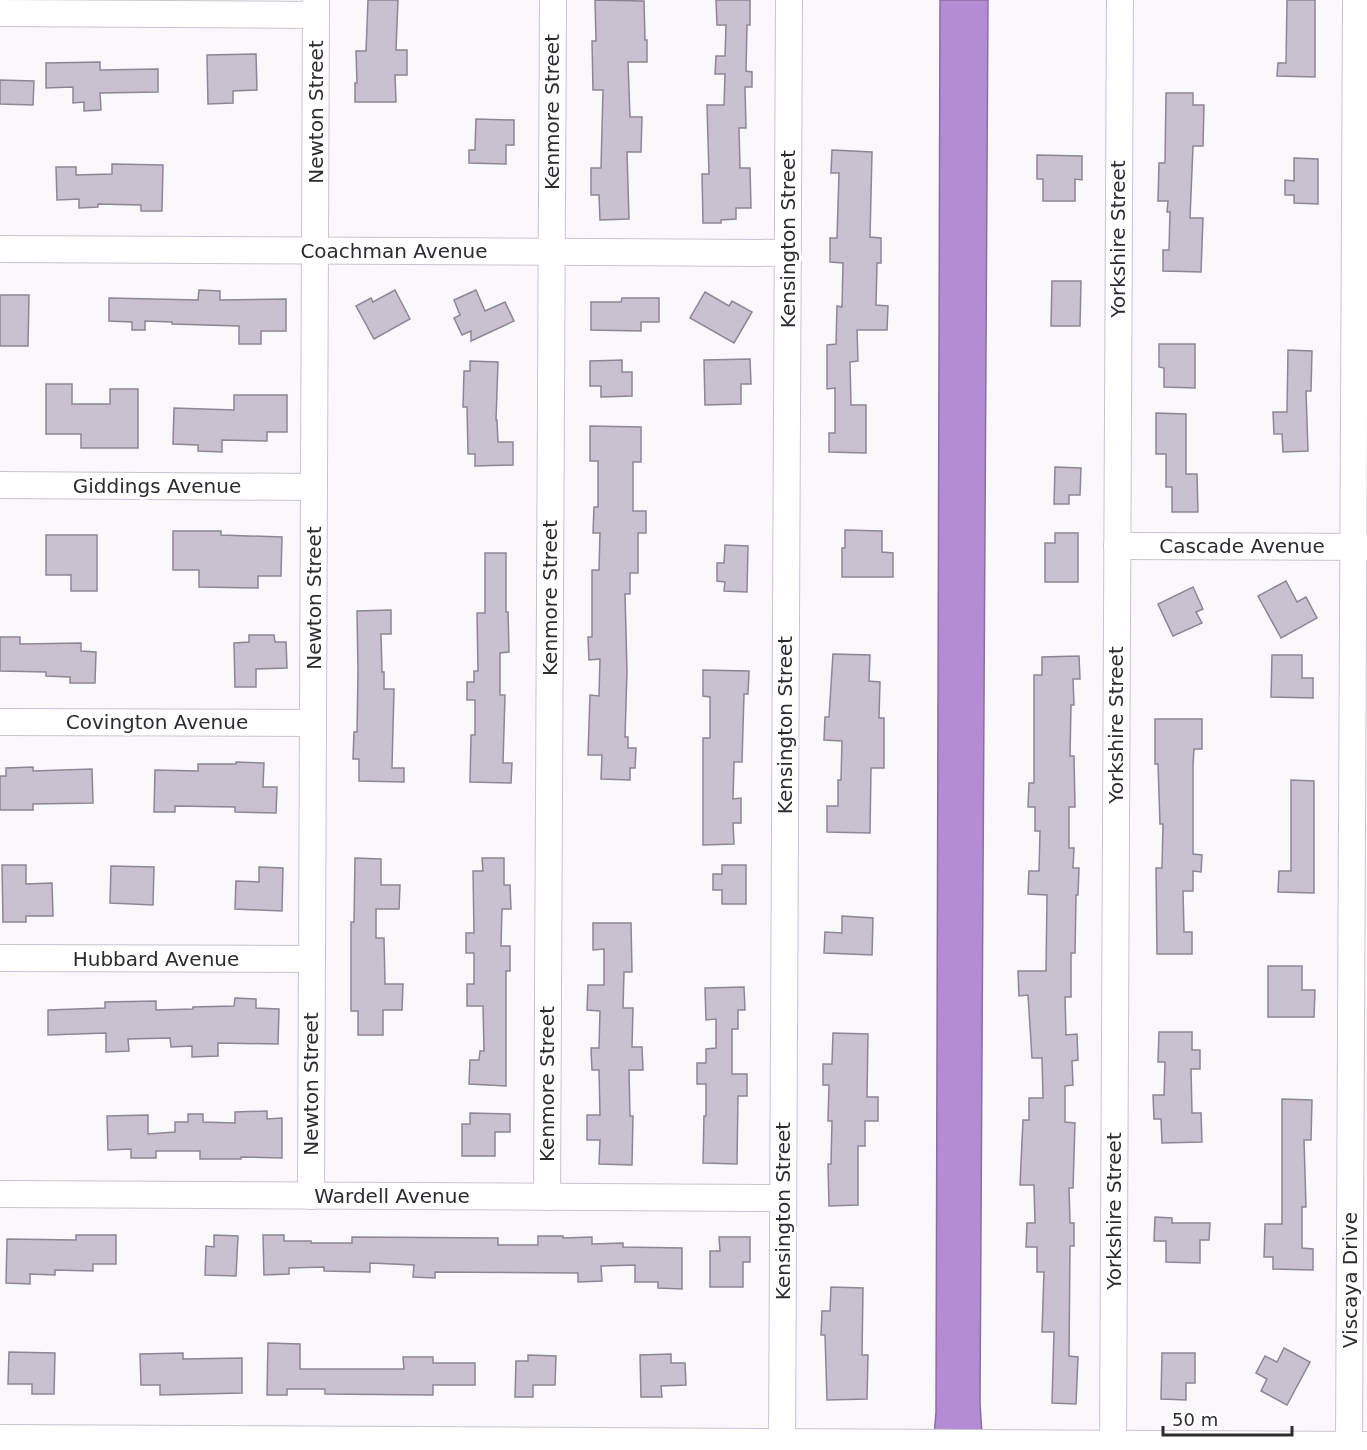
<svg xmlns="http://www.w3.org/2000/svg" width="1367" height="1450" font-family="'DejaVu Sans',sans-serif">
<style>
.water{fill:#b38cd4;stroke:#8b6fa3;stroke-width:1.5}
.building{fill:#c9c1d0;stroke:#8d8694;stroke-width:1.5}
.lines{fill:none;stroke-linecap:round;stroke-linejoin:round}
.minor-casing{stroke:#cac2d1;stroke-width:28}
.minor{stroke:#fff;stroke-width:26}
.labels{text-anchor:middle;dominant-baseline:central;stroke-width:6;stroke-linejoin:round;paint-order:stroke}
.street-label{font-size:20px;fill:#2d2a30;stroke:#fff}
</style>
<rect width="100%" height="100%" fill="#faf7fd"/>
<path class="water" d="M940,0h48l-8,1403 3,47h-50l3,-38z"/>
<g class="building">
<path d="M368,0h30l-2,50h11v25h-12l1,27h-41v-19h2l-1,-32h10z"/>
<path d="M595,0l49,1 1,39h2v22h-19l2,55h12l-1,35h-14l2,67 -29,1 -1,-25h-8v-27h10l2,-78h-10l-1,-49h4z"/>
<path d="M716,0h34v25h-3l-1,46 6,1v15h-7l1,41h-7l1,40h10l1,40h-15v11l-15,1v3h-18l-1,-49h7l-2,-69h17l1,-31h-10l1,-18h9l1,-31h-9z"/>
<path d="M1287,0h28v77l-38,-1 1,-13h8z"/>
<path d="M256,54l1,36 -24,1v12l-25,1 -1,-49z"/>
<path d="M100,62v8l58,-1v23l-58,1 1,17 -17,1v-9l-11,1v-16l-27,1v-25z"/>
<path d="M0,80l34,1 -1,24 -33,-1z"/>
<path d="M1166,93h27v12h11l-1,41h-10l-3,72h13l-2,54 -38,-1v-21h6l1,-38h-3l1,-11h-10l1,-38h6z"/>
<path d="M476,119l38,1v25h-8v19l-37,-1v-13h6z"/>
<path d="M832,150l40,2 -2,85 11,1v25h-4l-1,42 12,1 -1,24h-30l1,31 -8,1 1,43h15v48l-37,-1v-19h6v-45l-8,1v-44l9,-1 1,-38 5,1 1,-44 -13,-1v-24h7l2,-65h-8z"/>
<path d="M1037,155l45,1v24l-7,-1v22h-32v-22h-6z"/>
<path d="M1294,158l24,1v45l-24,-1v-8h-9v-15l9,1z"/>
<path d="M112,164l51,1 -1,46h-21v-6l-43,-1v3l-19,1v-9l-22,1 -1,-33h20v8l36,-1z"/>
<path d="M1052,281h29l-1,45h-29z"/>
<path d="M199,290l21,1v9l66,-1v32h-25v13h-22v-18l-67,-2v-2l-27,-1v9h-13v-8l-23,-1v-23l89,2z"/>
<path d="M395,290l15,29 -36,20 -18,-33 15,-8 2,4z"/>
<path d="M476,290l9,21 20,-9 9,19 -43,20v-10l-9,4 -8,-17 6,-3 -6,-15z"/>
<path d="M705,292l24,14 3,-5 20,11 -18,31 -44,-25z"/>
<path d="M0,295h29l-1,51h-28z"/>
<path d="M622,298h37v24h-18v9l-50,-1v-28h30z"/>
<path d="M1159,344h36v44l-31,-1v-19l-5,-1z"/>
<path d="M1288,350l24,1 -1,40h-5l2,60 -25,1 -1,-18h-8l-1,-22h14z"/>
<path d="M750,359l1,25h-10v20l-36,1 -1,-45z"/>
<path d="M622,360v12h10v24l-31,1v-11h-11v-25z"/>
<path d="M470,361l28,1 -2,58h1l1,22h15v23l-38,1v-12h-7l-1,-47h-4l1,-36h6z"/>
<path d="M46,384h26v20h38v-15h28v59h-57v-14h-35z"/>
<path d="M234,395h53v37h-20v9l-45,-1v12l-24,-1v-6l-25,-1 1,-36 60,2z"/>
<path d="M1156,413l30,1v60h11l1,38h-26v-25h-6v-33h-10z"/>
<path d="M590,426l51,1v35h-8v49h13v22h-8v40h-8v21h-5l2,77 -2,66h3v11h8l-1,20h-5v12l-29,-1 1,-24h-14l2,-60 9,1 1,-37 -11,1 -1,-23h4v-67h7l1,-37h-7l1,-26h4v-46h-8z"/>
<path d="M1055,467l26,1 -1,27h-11v9h-15z"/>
<path d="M845,530l37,1v21l11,1v24h-51v-29h3z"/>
<path d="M173,531h48v4l61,2 -1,39h-23v12l-59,-1v-17h-26z"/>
<path d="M1055,533h23v49h-33v-39h10z"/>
<path d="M46,535h51v56h-26v-16h-25z"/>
<path d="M725,545l23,1 -1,46 -23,-1 1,-9 -8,-1v-18h7z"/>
<path d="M485,553h21v59h2l1,40 -9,1v42h5l-2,68h9l-1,20 -41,-1 1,-47h4v-35h-8v-18h7v-11h4l-1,-58h8z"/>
<path d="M1286,581l11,21 9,-5 11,21 -36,20 -23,-42z"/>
<path d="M1193,587l10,22 -7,3 6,11 -29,13 -15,-32z"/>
<path d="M391,610v24h-10l1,38h2v17h10l-2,79h12v14l-45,-1v-22h-6l1,-27h3l1,-60 -1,-61z"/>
<path d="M249,635h25l1,7h11l1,26 -31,1v18h-21l-1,-44 15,-1z"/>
<path d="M0,637h20v7l61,-1v8l15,1 -1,31h-25v-6l-24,-1v-4l-46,-1z"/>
<path d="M833,654l37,1 -1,26 11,1 -1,36h5v50h-13l-1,65 -43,-1v-26h11v-26h3l1,-39 -18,-1 1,-23h4z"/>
<path d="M1272,655h30v23h11v20l-42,-1z"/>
<path d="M1079,656l1,23h-7l1,26h-3l-1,51h4l1,51h-6v41h5l-1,20h6l-1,27h-2l-1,58h-4v44h-6l1,38 11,-1 1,26 -6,1 1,24 -8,1v36l10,1 -2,65h-4l1,35h4v23h-4l-1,110 9,1 -2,47 -24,-1 2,-71h-12l2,-60h-7v-25h-11l1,-24h8l-1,-38h-14l3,-65h6v-22h14l-1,-40h-10l-4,-63 -9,1 -1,-25h28l1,-76 -19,-1 1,-23h10l1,-40h-5v-24h-7l1,-24h5v-108h8v-18z"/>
<path d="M703,670l46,1 -1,23h-4l-2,68h-8l-1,37 8,-1v25h-8l1,21 -31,1v-107h7v-41l-7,-1z"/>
<path d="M1155,719h47v30h-8l-1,16v89l9,1 -1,17 -8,-1v20h-10l1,41h8v22h-35l-1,-86h6l1,-44h-3l-2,-60h-3z"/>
<path d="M236,762l28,1 -1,24h14l-1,26 -41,-1v-5l-60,-1v6h-21l1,-42 43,1v-7h38z"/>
<path d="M33,767v4l59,-2 1,34 -60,1v6h-33v-34h6v-8z"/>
<path d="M1291,780l23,1v112l-36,-1 1,-21h12z"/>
<path d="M355,858l26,1v26h19l-1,24h-23v29h8l1,46h18l-1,26h-19v25h-25v-24h-7v-89h3z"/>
<path d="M482,858h22v27h6l1,24h-9l-1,37h9v25h-4v115l-37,-2 1,-24h9l1,-9h4l-1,-45h-16v-22h7v-31h-8v-20h8l-1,-62h10z"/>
<path d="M2,865h24v19l26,-1 1,33h-27v6h-23z"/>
<path d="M722,865h24v39h-24v-14h-9v-16h9z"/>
<path d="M111,866l43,1 -1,38 -43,-2z"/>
<path d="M259,867l24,1 -1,43 -47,-2 1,-28 23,1z"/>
<path d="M842,916l31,2 -1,37 -48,-2 1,-21 17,1z"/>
<path d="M593,923h38l1,49h-8l-1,36h10l-1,39h10l1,23h-14l1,46h3l-1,49 -33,-1 1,-24h-13v-25h13l-1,-45h-7l-1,-22h8l1,-37 -13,-1 1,-25h16v-36l-11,1z"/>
<path d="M1268,966h34v24h13l-1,27h-46z"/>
<path d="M744,987l1,23h-7v19h-6v45h15v22h-9l-1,68 -34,-1 1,-47h2v-32h-9v-21h9v-14l10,-1v-29l-10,1 -1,-32z"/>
<path d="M235,998l21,1v9l23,1 -1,35 -60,-1v13l-26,1v-11l-21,1 -1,-9 -42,1 1,12 -23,1v-19l-58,2v-25l57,-2v-6l51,-1v9l37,-1v-2l41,-1z"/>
<path d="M1159,1032h33v18h8v19h-9l1,44h9l1,29 -40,1 -1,-24h-7l-1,-24h11l1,-33h-7z"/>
<path d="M833,1033l35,1 -1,63h11v24h-13v25h-7v59l-29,1 -1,-42h3l1,-43h-4l1,-36h-6v-21h9z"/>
<path d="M1282,1099l30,1 -1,40h-7l2,67h-4v41l11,1v21l-40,-1v-12h-9l1,-33h17z"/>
<path d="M267,1111v8l15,-1v40l-41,-1v2h-41v-8h-44v7h-25v-9l-23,1 -1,-34 41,-1v19l27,-2v-10h13v-8h15v8l32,1v-11z"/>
<path d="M470,1113l40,1v18h-15v24h-33v-32h8z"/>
<path d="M1155,1217l17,1v5h38l-1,17h-9v23l-34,-1v-21h-12z"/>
<path d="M76,1235h40v29h-23v7l-38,-1v5l-25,-1v10l-24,-1 1,-44 69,1z"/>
<path d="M214,1235l24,1 -2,40 -31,-1 1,-29 8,1z"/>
<path d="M263,1235h21v6h27v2h41v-6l146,1v7h40v-9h25v2l29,-1v7l31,-1v4l59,1v41l-24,-1v-6h-23v-17l-34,1 1,15 -24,1v-9l-143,-1v6l-22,-1 1,-12 -44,-2v9l-46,-1v-4l-35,1v6l-25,1z"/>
<path d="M719,1237h31v25h-7v25h-33v-36h10z"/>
<path d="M831,1287l32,1 -1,67h6l-1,44 -40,1 -2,-65h-4l1,-24h8z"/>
<path d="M268,1343l32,1v25h104l-1,-12h30v6h42v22h-42v10l-108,-1v-5h-38v6h-20z"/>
<path d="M1284,1348l26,14 -23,43 -26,-14 6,-12 -11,-6 9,-17 12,6z"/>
<path d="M9,1352l46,1 -1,41h-22v-10h-24z"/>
<path d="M183,1353v6l59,-1v35l-82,2v-10h-19l-1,-31z"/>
<path d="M1162,1353h33v30h-9v17l-25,-1z"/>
<path d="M671,1354v9h14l1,22 -25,1 1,11h-21l-1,-42z"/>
<path d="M528,1355l28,1 -1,29h-22v12h-18l1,-36h12z"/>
</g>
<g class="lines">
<g class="minor-casing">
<g id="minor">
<path d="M0,13l316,2"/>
<path d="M0,249l788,4"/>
<path d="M0,485l314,2"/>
<path d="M1117,546l250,1"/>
<path d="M0,722l313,1"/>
<path d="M0,958l312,1"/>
<path d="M0,1194l783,4"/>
<path d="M311,1196l5,-1196"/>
<path d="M547,1197l6,-1197"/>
<path d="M0,1438l1367,7"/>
<path d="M1349,1445l7,-1445"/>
<path d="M782,1450l7,-1450"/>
<path d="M1113,1450l7,-1450"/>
</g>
</g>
<use href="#minor" class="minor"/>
</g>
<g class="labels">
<g class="street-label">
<text transform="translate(316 112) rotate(-90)">Newton Street</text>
<text transform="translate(552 112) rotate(-90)">Kenmore Street</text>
<text transform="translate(788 239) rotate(-90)">Kensington Street</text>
<text transform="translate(1118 239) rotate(-90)">Yorkshire Street</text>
<text x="394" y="251">Coachman Avenue</text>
<text x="157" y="486">Giddings Avenue</text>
<text x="1242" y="546">Cascade Avenue</text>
<text transform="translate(314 598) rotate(-90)">Newton Street</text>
<text transform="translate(550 598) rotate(-90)">Kenmore Street</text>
<text x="157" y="722">Covington Avenue</text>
<text transform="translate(785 725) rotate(-90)">Kensington Street</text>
<text transform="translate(1116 725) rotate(-90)">Yorkshire Street</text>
<text x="156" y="959">Hubbard Avenue</text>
<text transform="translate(311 1084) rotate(-90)">Newton Street</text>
<text transform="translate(547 1084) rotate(-90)">Kenmore Street</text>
<text x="392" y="1196">Wardell Avenue</text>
<text transform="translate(783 1211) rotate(-90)">Kensington Street</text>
<text transform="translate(1114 1211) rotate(-90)">Yorkshire Street</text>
<text transform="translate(1350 1280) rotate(-90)">Viscaya Drive</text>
</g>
</g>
<path d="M1163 1426v9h129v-9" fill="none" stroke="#2d2a30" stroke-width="3"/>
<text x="1172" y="1426" font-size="18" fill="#2d2a30" stroke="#ffffff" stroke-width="4.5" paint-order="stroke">50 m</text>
</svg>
